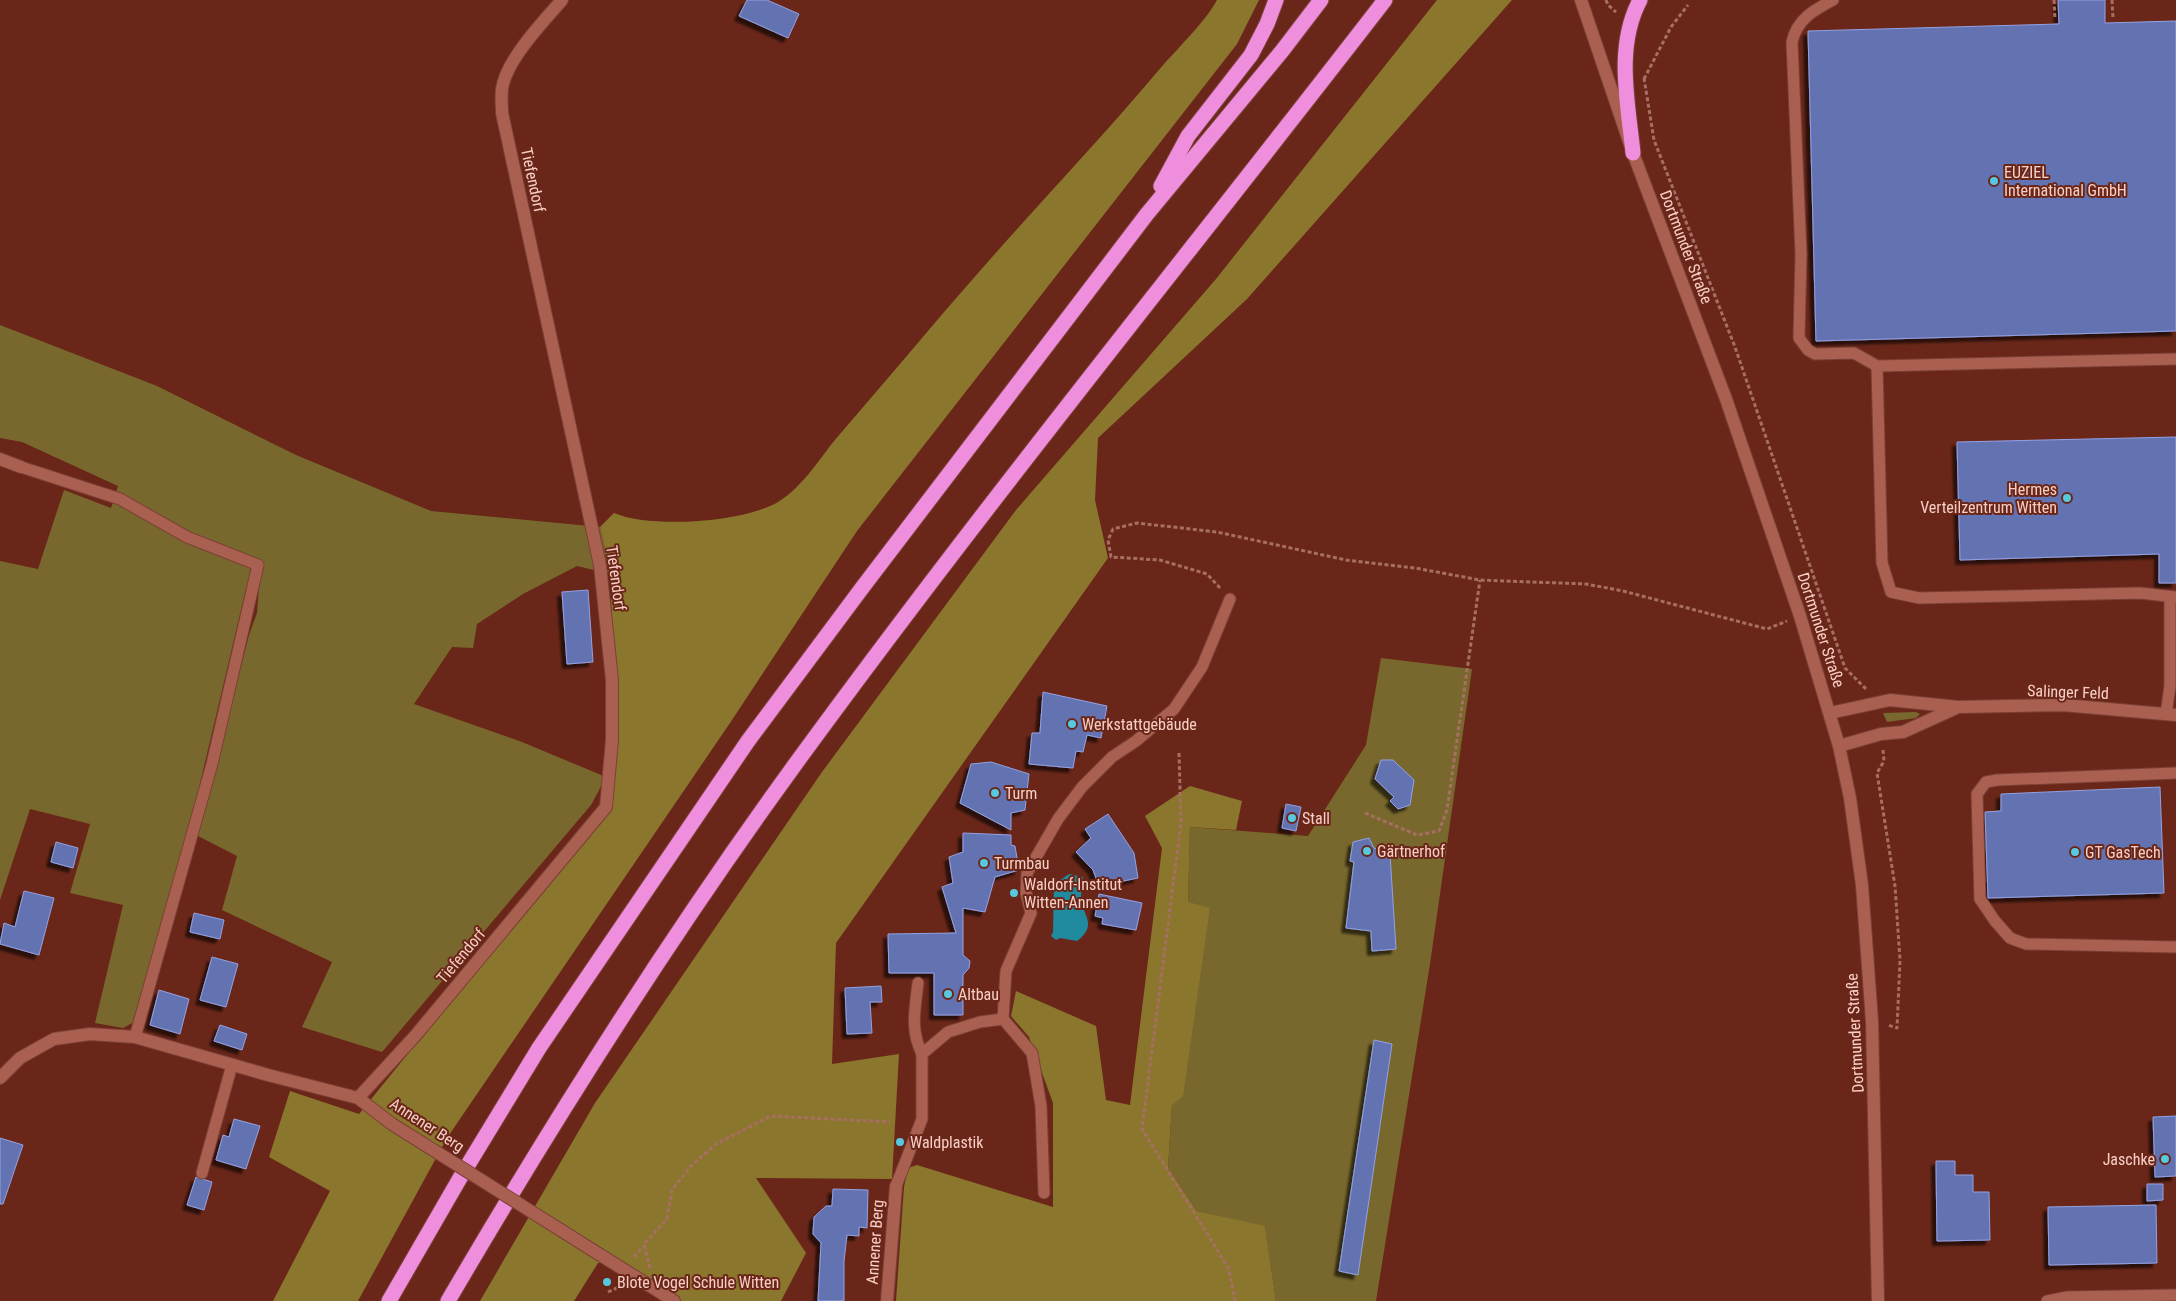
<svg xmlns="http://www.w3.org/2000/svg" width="2176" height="1301" font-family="'Roboto Condensed',sans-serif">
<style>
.green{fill:#79682d}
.forest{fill:#8b762d}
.water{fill:#208a9e}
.building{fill:#6472b1;stroke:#92a2e5;filter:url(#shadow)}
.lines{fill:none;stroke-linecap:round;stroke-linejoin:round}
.lane-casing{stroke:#7c4037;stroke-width:13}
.street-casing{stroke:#7c4037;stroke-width:14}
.secondary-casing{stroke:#7c4037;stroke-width:14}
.highway-casing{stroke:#7c4037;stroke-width:17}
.path{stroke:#a76f63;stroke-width:3;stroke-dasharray:4 2.5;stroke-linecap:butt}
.lane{stroke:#aa6050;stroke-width:11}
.street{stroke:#aa6050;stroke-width:12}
.secondary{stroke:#aa6050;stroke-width:12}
.highway{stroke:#ee8edd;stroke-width:15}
.street-bridge-casing{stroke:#7c4037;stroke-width:14;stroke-linecap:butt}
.street-bridge{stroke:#aa6050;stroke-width:12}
.poi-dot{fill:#56c9e1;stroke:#6a2719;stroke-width:2}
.labels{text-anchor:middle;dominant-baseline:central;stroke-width:4;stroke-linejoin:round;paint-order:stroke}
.poi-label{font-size:16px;fill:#f9cfc5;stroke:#6a2719;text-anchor:start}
.street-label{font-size:16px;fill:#f9cfc5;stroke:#6a2719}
</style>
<defs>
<filter id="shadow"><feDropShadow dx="-4.5" dy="4.5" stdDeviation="1" flood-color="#0009"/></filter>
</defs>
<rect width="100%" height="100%" fill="#6a2719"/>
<g class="green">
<path d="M0,325l157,61 139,69 135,56 169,16 11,47 -34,-8 -54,28 -46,30 -4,24 -21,-1 -38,57 108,38 84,35 -15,28 -209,247 -80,-25 30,-65 -110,-52 15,-54 -39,-20 51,-201 8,-22 4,-51 -15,27 -49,207 -63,226 -11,6 -28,-5 28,-118 -53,-12 20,-69 -60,-15 -30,91v-339l38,8 26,-79 47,18 7,-22 -96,-44 -22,-4z"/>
<path d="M1381,658l91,11 -42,295 -54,337h-100l-11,-74 -68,-16 -29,-43 4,-63 38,-196 -22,-6 2,-76 118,9 58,-91z"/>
<path d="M1916,712l4,2 -4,4 -29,4 -4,-9z"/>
</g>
<g class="forest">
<path d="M1217,0h42l-22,44 -380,487 -127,192 -283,415 -89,163h-85l57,-110 -61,-34 21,-66 69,23 254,-313 -2,-227 -11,-47 14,-14c37,16 130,9 164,-11 27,-17 42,-45 62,-68 47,-54 92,-109 139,-162 59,-68 121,-132 179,-201 17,-20 48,-50 59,-71z"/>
<path d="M1437,0h75l-265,299 -149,139 -3,62 13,58 -272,385 -4,121 67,-10 -7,125 -136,-1 50,75 -25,48h-100l-69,-40 -14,2 -24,38h-94l115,-198 227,-331 194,-262 200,-231z"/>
<path d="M1190,786l52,15 -6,29 -46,-3 -2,75 22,6 -27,188 -11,9 -4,63 29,43 68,15 11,75h-380l8,-114 4,-19 9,-3 136,42v-104l-24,-66 -18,-21 5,-25 80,35 10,74 24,5 32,-257 -17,-32z"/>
</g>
<path class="water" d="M1069,874l14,3c0,7 -2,13 -2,20 -1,16 19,27 -4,44l-17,-3 -4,2 -5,-4 2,-4 1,-48z"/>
<g class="building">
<path d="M747,0h20l32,14 -11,24 -49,-22z"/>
<path d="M2058,0h47v23l71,-2v310l-360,10 -8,-310 251,-7z"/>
<path d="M2176,437v146h-17v-29l-199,6 -3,-118z"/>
<path d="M588,590l5,72 -26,2 -5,-72z"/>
<path d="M1043,692l64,14 -6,32 -14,-3 -4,17 -7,-1 -3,17 -44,-4 3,-31h8z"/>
<path d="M1381,760h12l21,20 -4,25 -12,4 -8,-8 4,-4 -19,-18z"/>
<path d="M991,762l38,12 -4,36 -14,3v17l-51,-27 11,-39z"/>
<path d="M2160,787l4,106 -176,5 -3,-86 16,-1v-17z"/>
<path d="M1286,804l15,3 -5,24 -14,-3z"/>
<path d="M1108,814l26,39 4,25 -39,8 -6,-16 -17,-18 15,-14 -6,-9z"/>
<path d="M963,833l48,2v10l4,1 4,24 -24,7 -10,35 -22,-4v47l7,6 -1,7 -6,7v40h-29v-42h-45l-1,-39 68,-1 -14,-46 11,-4 -4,-26 14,-5z"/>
<path d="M1369,838l5,10 16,6 6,95 -24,2 -1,-20 -25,-3 8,-66 -4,-1 3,-19z"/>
<path d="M56,842l22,6 -5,20 -22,-6z"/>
<path d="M24,891l30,7 -15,57 -39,-11 4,-21 11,4z"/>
<path d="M1099,894l43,9 -6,27 -34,-6 1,-6 -8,-2z"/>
<path d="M194,913l30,7 -4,19 -30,-7z"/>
<path d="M212,957l26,7 -12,43 -26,-7z"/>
<path d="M881,986l1,16h-12l2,31 -25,1 -2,-46z"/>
<path d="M159,990l30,9 -9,35 -30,-9z"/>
<path d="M220,1025l27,9 -5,16 -28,-9z"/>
<path d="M1374,1040l18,4 -34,231 -19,-4z"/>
<path d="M2176,1116v60l-21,1 -2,-60z"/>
<path d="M234,1119l26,7 -14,43 -30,-9 7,-25 6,2z"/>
<path d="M0,1138l23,7 -20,59h-3z"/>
<path d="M1936,1161h19v14h18v17h16l1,48 -53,1z"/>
<path d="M196,1177l16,5 -8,28 -17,-5z"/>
<path d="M2147,1184h16v16l-16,1z"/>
<path d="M833,1189l35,1 -1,38 -8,-1v9l-12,-1 -3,26v40h-26l3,-58 -8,-9 1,-17 12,-11h6z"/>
<path d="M2156,1205l1,58 -108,2 -1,-58z"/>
</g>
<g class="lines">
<g class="lane-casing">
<g id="lane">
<path d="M1833,0c-19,10 -36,19 -41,42l9,212 -2,84 9,12 7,4 39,-1 23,13"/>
<path d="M2176,359l-299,7 5,197 9,29 28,6 221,-5 36,4"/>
<path d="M21,467l99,32 67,38 71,28 -46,199 -77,273"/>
<path d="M2166,714l4,-28v-88"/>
<path d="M2176,773l-179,7 -11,2 -9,12 3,105 15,22 15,17 16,6 150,3"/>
<path d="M918,983c-3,27 -8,46 4,71"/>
<path d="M1003,1019l29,34 9,53 3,87"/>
<path d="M202,1173l30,-108"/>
<path d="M896,1186l26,-67v-65l26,-22 32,-10 23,-3 3,-48 25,-58 -5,-20 1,-20 31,-54 24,-32 30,-30 24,-16 38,-32 28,-42 28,-68"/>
<path d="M2047,1301l20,-4 109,-2"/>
</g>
</g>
<g class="street-casing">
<g id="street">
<path d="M0,459l21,8"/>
<path d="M1830,713l60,-13 68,7 105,-2 113,10"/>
<path d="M1839,746l42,-12 22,-2 53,-24"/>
<path d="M0,1078l20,-20 34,-19 36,-5 45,3 133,38 90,23 34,26"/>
<path d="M358,1098l57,-62 191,-229 6,-67v-60l-12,-115 -98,-452c0,-8 -1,-16 0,-24 4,-29 41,-67 60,-89"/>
<path d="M594,1251l80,50"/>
<path d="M887,1301l9,-115"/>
</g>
</g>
<g class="secondary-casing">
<path id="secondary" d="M1581,0l52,153 93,246 74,217 39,130 11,52 12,87 10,136 6,280"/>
</g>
<g class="highway-casing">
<g id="highway">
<path d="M1633,153c-5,-50 -18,-106 7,-153"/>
<path d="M1161,186l27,-50 63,-81 16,-31 9,-24"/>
<path d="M389,1301l71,-123 79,-130 209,-307 114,-153 285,-374 135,-163 39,-51"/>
<path d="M448,1301c107,-183 221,-363 346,-535 190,-261 394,-511 591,-766"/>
</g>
</g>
<g class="path">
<path d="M1606,0l2,5 8,7"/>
<path d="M2054,0l1,19"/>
<path d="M2112,0l1,18"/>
<path d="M1644,78l10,62 81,207 110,321 22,22"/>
<path d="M1644,79l27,-52 17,-22"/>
<path d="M1220,588l-13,-14 -47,-14 -49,-3 -3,-17 5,-11 24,-6 80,9 129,28 69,8 65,12 106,4 37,7 144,38 20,-8"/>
<path d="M1883,750l1,11 -7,12 18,113 5,74 -3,68 -9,-3"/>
<path d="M1179,753l2,70 -39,306 87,140 6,32"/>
<path d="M1365,813l52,22 22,-4 8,-21 33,-230"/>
<path d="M634,1257l10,-12"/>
<path d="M650,1268l-6,-24 23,-25 5,-29 19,-24 25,-22 55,-28 119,6"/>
<path d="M608,1292l13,-6"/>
</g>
<use href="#lane" class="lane"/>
<use href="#street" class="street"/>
<use href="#secondary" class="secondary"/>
<use href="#highway" class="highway"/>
<g class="street-bridge-casing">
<path id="street-bridge" d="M392,1124l202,127"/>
</g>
<use href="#street-bridge" class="street-bridge"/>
</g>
<g class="poi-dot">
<circle cx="1994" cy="181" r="5"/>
<circle cx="2067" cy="498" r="5"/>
<circle cx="1072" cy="724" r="5"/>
<circle cx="995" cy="793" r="5"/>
<circle cx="1292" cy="818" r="5"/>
<circle cx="1367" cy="851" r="5"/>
<circle cx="2075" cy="852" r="5"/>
<circle cx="984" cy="863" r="5"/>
<circle cx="1014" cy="893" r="5"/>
<circle cx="948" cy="994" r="5"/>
<circle cx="900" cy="1142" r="5"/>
<circle cx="2165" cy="1159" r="5"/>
<circle cx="607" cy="1282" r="5"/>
</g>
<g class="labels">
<g class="poi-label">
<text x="2004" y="172">EUZIEL<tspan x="2004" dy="18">International GmbH</tspan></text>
<text x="2057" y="489" text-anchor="end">Hermes<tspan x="2057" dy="18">Verteilzentrum Witten</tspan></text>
<text x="1082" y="724">Werkstattgebäude</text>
<text x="1005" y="793">Turm</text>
<text x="1302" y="818">Stall</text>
<text x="1377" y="851">Gärtnerhof</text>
<text x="2085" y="852">GT GasTech</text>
<text x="994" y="863">Turmbau</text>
<text x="1024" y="884">Waldorf-Institut<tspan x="1024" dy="18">Witten-Annen</tspan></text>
<text x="958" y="994">Altbau</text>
<text x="910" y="1142">Waldplastik</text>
<text x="2155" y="1159" text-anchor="end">Jaschke</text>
<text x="617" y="1282">Blote Vogel Schule Witten</text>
</g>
<g class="street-label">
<text transform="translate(533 180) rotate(78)">Tiefendorf</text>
<text transform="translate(1686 247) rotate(69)">Dortmunder Straße</text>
<text transform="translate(616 578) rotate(82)">Tiefendorf</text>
<text transform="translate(1821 630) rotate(72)">Dortmunder Straße</text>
<text transform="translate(2068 692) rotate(2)">Salinger Feld</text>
<text transform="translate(461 956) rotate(-50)">Tiefendorf</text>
<text transform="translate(1855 1033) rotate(-93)">Dortmunder Straße</text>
<text transform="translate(427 1125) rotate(33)">Annener Berg</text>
<text transform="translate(875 1242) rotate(-86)">Annener Berg</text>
</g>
</g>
</svg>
